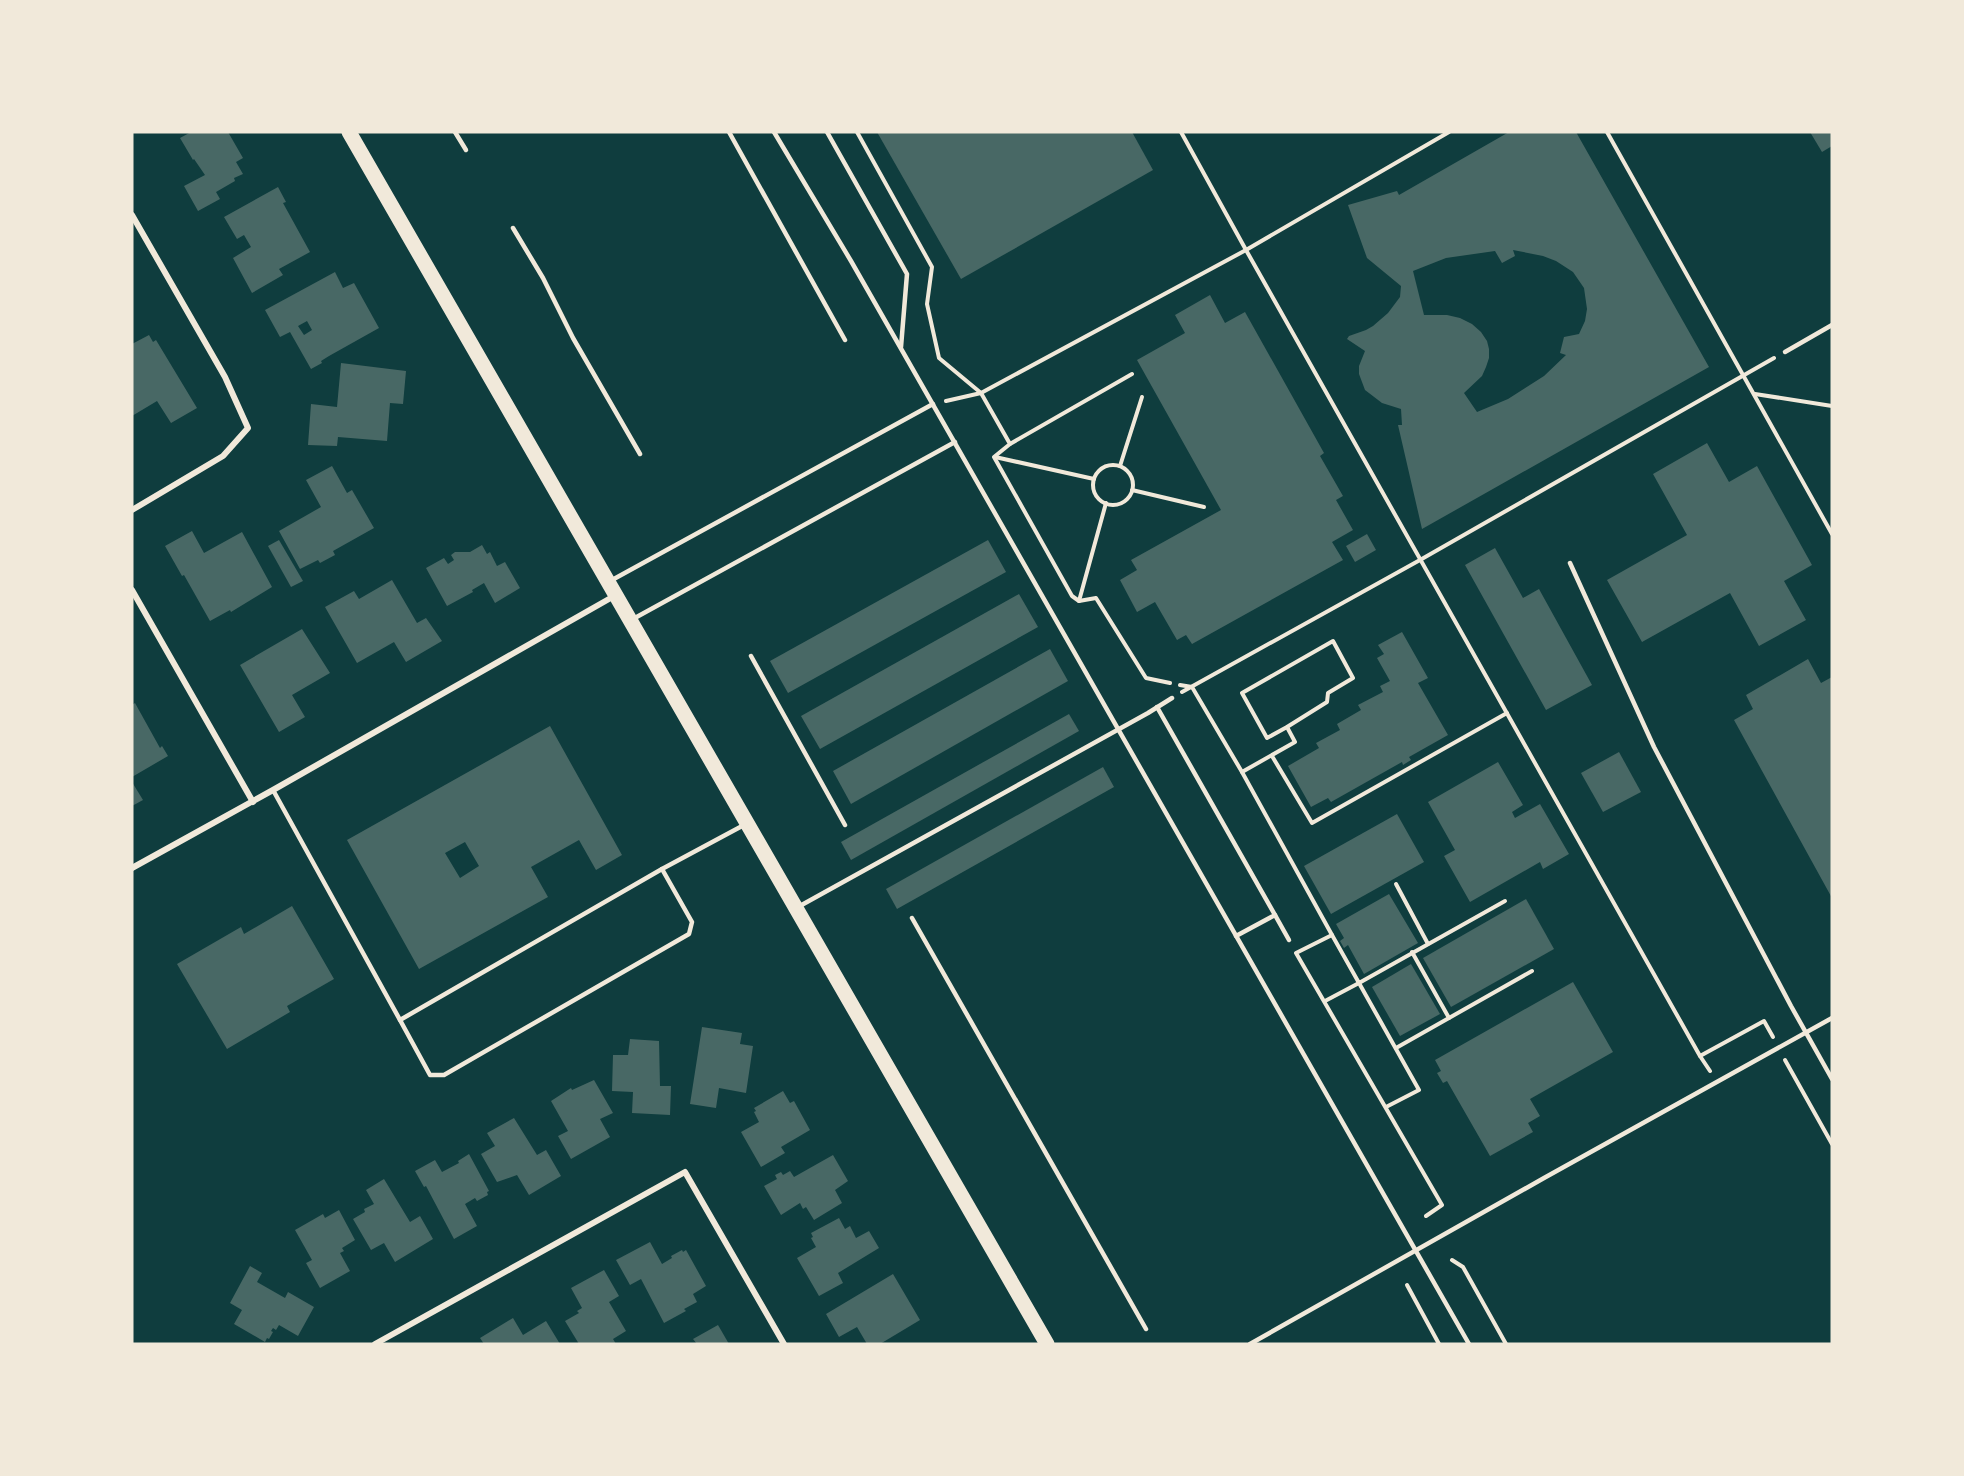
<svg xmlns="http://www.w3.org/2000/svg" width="1964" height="1476" font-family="'Source Sans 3',sans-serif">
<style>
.building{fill:#486865;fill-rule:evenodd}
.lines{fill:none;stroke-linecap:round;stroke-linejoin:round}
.path{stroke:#f1e9da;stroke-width:4}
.service{stroke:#f1e9da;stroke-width:4.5}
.minor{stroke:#f1e9da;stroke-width:6}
.primary{stroke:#f1e9da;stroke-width:15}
</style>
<rect width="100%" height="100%" fill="#0f3d3e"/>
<g class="building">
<path d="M191,132h37l15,26 -7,4 7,12 -9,4 1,3 -19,11 4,7 -22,12 -14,-25 21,-11 -11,-16 -1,1 -13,-22z"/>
<path d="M877,132h255l21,38 -192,109z"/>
<path d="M1509,132h67l133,235 -287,162 -24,-104h4l-1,-16 -19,-6 -17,-13 -6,-16v-8l6,-15 -18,-12 2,-3 17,-6 7,-4 15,-13 12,-16 1,-11 -34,-28 -19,-53 49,-14 2,4zM1513,250l30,6 13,5 17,11 11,16 3,21 -2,12 -6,13 -15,3 -4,16 6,2 -22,21 -36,23 -31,13 -13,-19 18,-17 4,-9 3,-9v-9l-2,-8 -6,-9 -9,-8 -12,-6 -13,-3h-23l-11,-44 33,-13 49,-7 7,12 13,-7z"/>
<path d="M1810,132h22v14l-10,6z"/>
<path d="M278,187l8,15 -3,1 27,49 -31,17 4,6 -31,18 -19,-35 18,-11 -7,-12 -7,4 -13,-22z"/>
<path d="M335,272l8,16 11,-5 25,45 -50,28 -8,5 1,2 -11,6 -21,-37 -10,5 -15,-27zM307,321l5,9 -8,5 -6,-9z"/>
<path d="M1210,295l15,28 20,-11 79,141 -4,3 23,40 -7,4 17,30 -21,12 11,18 -151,84 -6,-9 -9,5 -22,-38 -18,10 -17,-32 17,-10 -6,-10 90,-50 -84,-150 48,-27 -10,-18z"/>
<path d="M149,335l4,7 3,-2 41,68 -26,15 -14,-22 -25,15v-72z"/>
<path d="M341,363l65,8 -3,33 -13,-1 -3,38 -49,-4 -1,9 -29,-1 3,-41 26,3z"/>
<path d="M1707,443l22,39 28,-16 55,99 -28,16 22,39 -47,26 -29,-53 -88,49 -35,-62 80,-45 -34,-61z"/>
<path d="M332,466l15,27 5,-3 22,38 -41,23 2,4 -15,8 -2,-3 -18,9 -21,-38 42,-24 -15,-27z"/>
<path d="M192,531l12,22 38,-21 30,55 -41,25 -1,-2 -20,11 -26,-46 -2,1 -17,-30z"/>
<path d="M1367,534l9,16 -21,12 -9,-16z"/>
<path d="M279,540l24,41 -12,6 -23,-41z"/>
<path d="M988,540l18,32 -218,121 -18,-32z"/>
<path d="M482,545l5,9 3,-2 7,14 8,-4 15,26 -25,15 -11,-20 -12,7 1,2 -26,14 -21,-38 18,-10 4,6 6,-4 -3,-5 4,-3h15z"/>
<path d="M1495,548l28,50 16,-9 53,96 -46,25 -81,-145z"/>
<path d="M392,580l25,43 9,-5 16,23 -36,21 -12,-20 -37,21 -32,-56 29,-16 5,8z"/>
<path d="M1019,594l19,33 -218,122 -19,-33z"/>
<path d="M302,629l28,44 -38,22 13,22 -26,15 -39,-67z"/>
<path d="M1402,632l26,46 -10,5 30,52 -39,22 2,3 -8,5 -1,-3 -71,40 -3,-4 -17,9 -23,-41 31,-18 -3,-5 24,-13 -3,-6 24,-14 -3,-5 25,-13 -3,-6 10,-5 -13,-23 7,-4 -6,-9z"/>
<path d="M1050,649l18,32 -217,123 -18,-33z"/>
<path d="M1808,659l13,24 11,-6v221l-98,-178 19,-11 -7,-14z"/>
<path d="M135,703l25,45 2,-2 6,10 -36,21v-72z"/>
<path d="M1069,714l10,17 -228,129 -10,-18z"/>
<path d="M550,726l72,129 -26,15 -17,-30 -48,27 17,30 -129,72 -72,-129zM465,842l14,24 -19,12 -15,-25z"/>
<path d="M1619,752l22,40 -38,20 -22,-39z"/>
<path d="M1498,762l25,43 -11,7 3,6 25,-14 29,50 -26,15 -3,-7 -70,40 -26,-46 11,-6 -27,-48z"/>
<path d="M1103,767l11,20 -217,122 -11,-20z"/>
<path d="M132,782l11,18 -11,6z"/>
<path d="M1397,814l27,48 -93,52 -27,-48z"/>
<path d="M1389,894l29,49 -54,31 -16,-29 -4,3 -4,-7 4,-3 -8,-14z"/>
<path d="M1526,899l28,50 -103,58 -28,-49z"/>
<path d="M292,906l42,73 -47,27 3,6 -63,37 -50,-85 64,-37 3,7z"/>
<path d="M1411,964l29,50 -40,22 -28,-49z"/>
<path d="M1573,982l40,70 -83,47 10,17 -12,7 5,9 -43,24 -43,-75 -4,2 -6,-10 4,-2 -6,-11z"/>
<path d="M702,1027l40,6 -2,11 13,2 -7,47 -27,-5 -3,20 -26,-4z"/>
<path d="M630,1039l29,2 1,45h11l-1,29 -38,-2 1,-21 -21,-1 1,-36h15z"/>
<path d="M594,1080l19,33 -13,6 10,18 -39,22 -13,-23 10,-5 -17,-30 20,-13 1,2z"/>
<path d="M783,1091l7,12 4,-2 16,29 -29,17 4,6 -24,14 -20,-35 18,-10 -5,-10 2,-1 -2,-3z"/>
<path d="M514,1118l23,37 9,-5 15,26 -32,19 -12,-20 -20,7 -16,-28 14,-8 -8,-13z"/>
<path d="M469,1154l20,37 -2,1 1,3 -11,6 -2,-3 -10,6 12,22 -23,13 -28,-53 -2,1 -9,-16 20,-11 7,12 17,-9 -1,-2z"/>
<path d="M833,1155l15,26 -13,9 7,13 -28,17 -8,-13 -3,2 -3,-6 -19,12 -17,-29 13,-7 -2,-4 6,-3 2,3 7,-4 4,6z"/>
<path d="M384,1179l26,43 10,-6 13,23 -38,23 -11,-19 -13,7 -18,-31 12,-7 -1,-3 10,-5 -8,-14z"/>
<path d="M339,1210l16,30 -13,8 2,3 -4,2 10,18 -30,17 -14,-25 6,-3 -17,-30 28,-16 2,4z"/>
<path d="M839,1218l6,11 5,-3 6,12 13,-7 10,17 -41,25 5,10 -24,13 -22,-38 19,-11 -5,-9 2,-1 -2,-4z"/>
<path d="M650,1242l12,22 10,-6 -1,-2 11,-6 1,2 3,-2 20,36 -13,8 4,8 -13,7 2,2 -22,12 -23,-44 -11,6 -14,-25z"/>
<path d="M250,1266l12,7 -5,9 28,16 3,-6 26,15 -16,29 -19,-11 -3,5 -3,-2 -2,3 2,1 -4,7 -2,-1 -2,4 -31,-18 8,-14 -12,-7z"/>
<path d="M604,1270l15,26 -10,6 17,29 -13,8 3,5h-37l-14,-23 14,-8 -2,-2 5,-3 -11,-20z"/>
<path d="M893,1274l27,46 -40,24h-13l-10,-17 -18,10 -13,-23z"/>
<path d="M513,1318l10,17 23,-14 14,23h-76l-4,-6z"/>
<path d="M718,1325l11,19h-32l-4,-5z"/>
</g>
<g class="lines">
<g class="path">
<path d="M857,132l75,135 -5,37 12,54 42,35 29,51 -16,13 78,139 7,5 17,-3 50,80 24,5"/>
<path d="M1181,132l65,118 454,806 10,15"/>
<path d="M1607,132l225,402"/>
<path d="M1755,394l77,12"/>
<path d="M946,401l35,-8 265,-143 203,-118"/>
<path d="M1010,444l122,-70"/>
<path d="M995,457l99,22"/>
<circle cx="1113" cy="485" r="20"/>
<path d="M1120,466l22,-69"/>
<path d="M1132,490l72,17"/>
<path d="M1079,601l27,-98"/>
<path d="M1180,685l12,2 50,85 90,163 -36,18 146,252 -16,11"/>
<path d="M1182,692l238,-132 354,-202"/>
<path d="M1272,756l40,67 195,-110"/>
<path d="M1242,772l53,-30 -8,-15 -20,11 -25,-45 91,-52 20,37 -25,15 -1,9 -40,25"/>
<path d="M1396,884l32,60"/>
<path d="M1332,935l27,48 146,-82"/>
<path d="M1412,952l37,66"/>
<path d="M1325,1001l34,-18 60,107 -33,17"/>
<path d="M1396,1048l136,-77"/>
<path d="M1700,1056l64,-35 9,16"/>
<path d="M1785,1060l47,84"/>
<path d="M1452,1260l11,7 43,77"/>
<path d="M1407,1285l32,59"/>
</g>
<g class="service">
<path d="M455,132l11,18"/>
<path d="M729,132l116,208"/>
<path d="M774,132l77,129 618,1083"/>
<path d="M827,132l80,142 -6,73"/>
<path d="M513,228l30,50 30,60 67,116"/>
<path d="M1785,352l47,-27"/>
<path d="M1570,563l84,184 137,259 41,73"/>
<path d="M612,580l321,-176"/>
<path d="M633,619l322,-177"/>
<path d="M751,656l94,169"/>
<path d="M1157,707l118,208 -39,21"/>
<path d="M273,790l127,230 262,-151 82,-44"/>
<path d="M798,907l350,-194 24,-15"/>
<path d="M1275,915l14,25"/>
<path d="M912,918l234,411"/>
<path d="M400,1020l30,55h14l245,-141 3,-12 -30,-53"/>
<path d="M1250,1344l294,-166 288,-160"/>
</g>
<g class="minor">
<path d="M132,215l93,162 23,51 -25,28 -91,54"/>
<path d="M132,590l121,212"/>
<path d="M132,868l141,-78 343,-195"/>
<path d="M375,1344l310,-172 99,172"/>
</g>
<path class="primary" d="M349,132l698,1212"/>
</g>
<rect width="1964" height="1476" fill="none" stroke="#f1e9da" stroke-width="267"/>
</svg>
